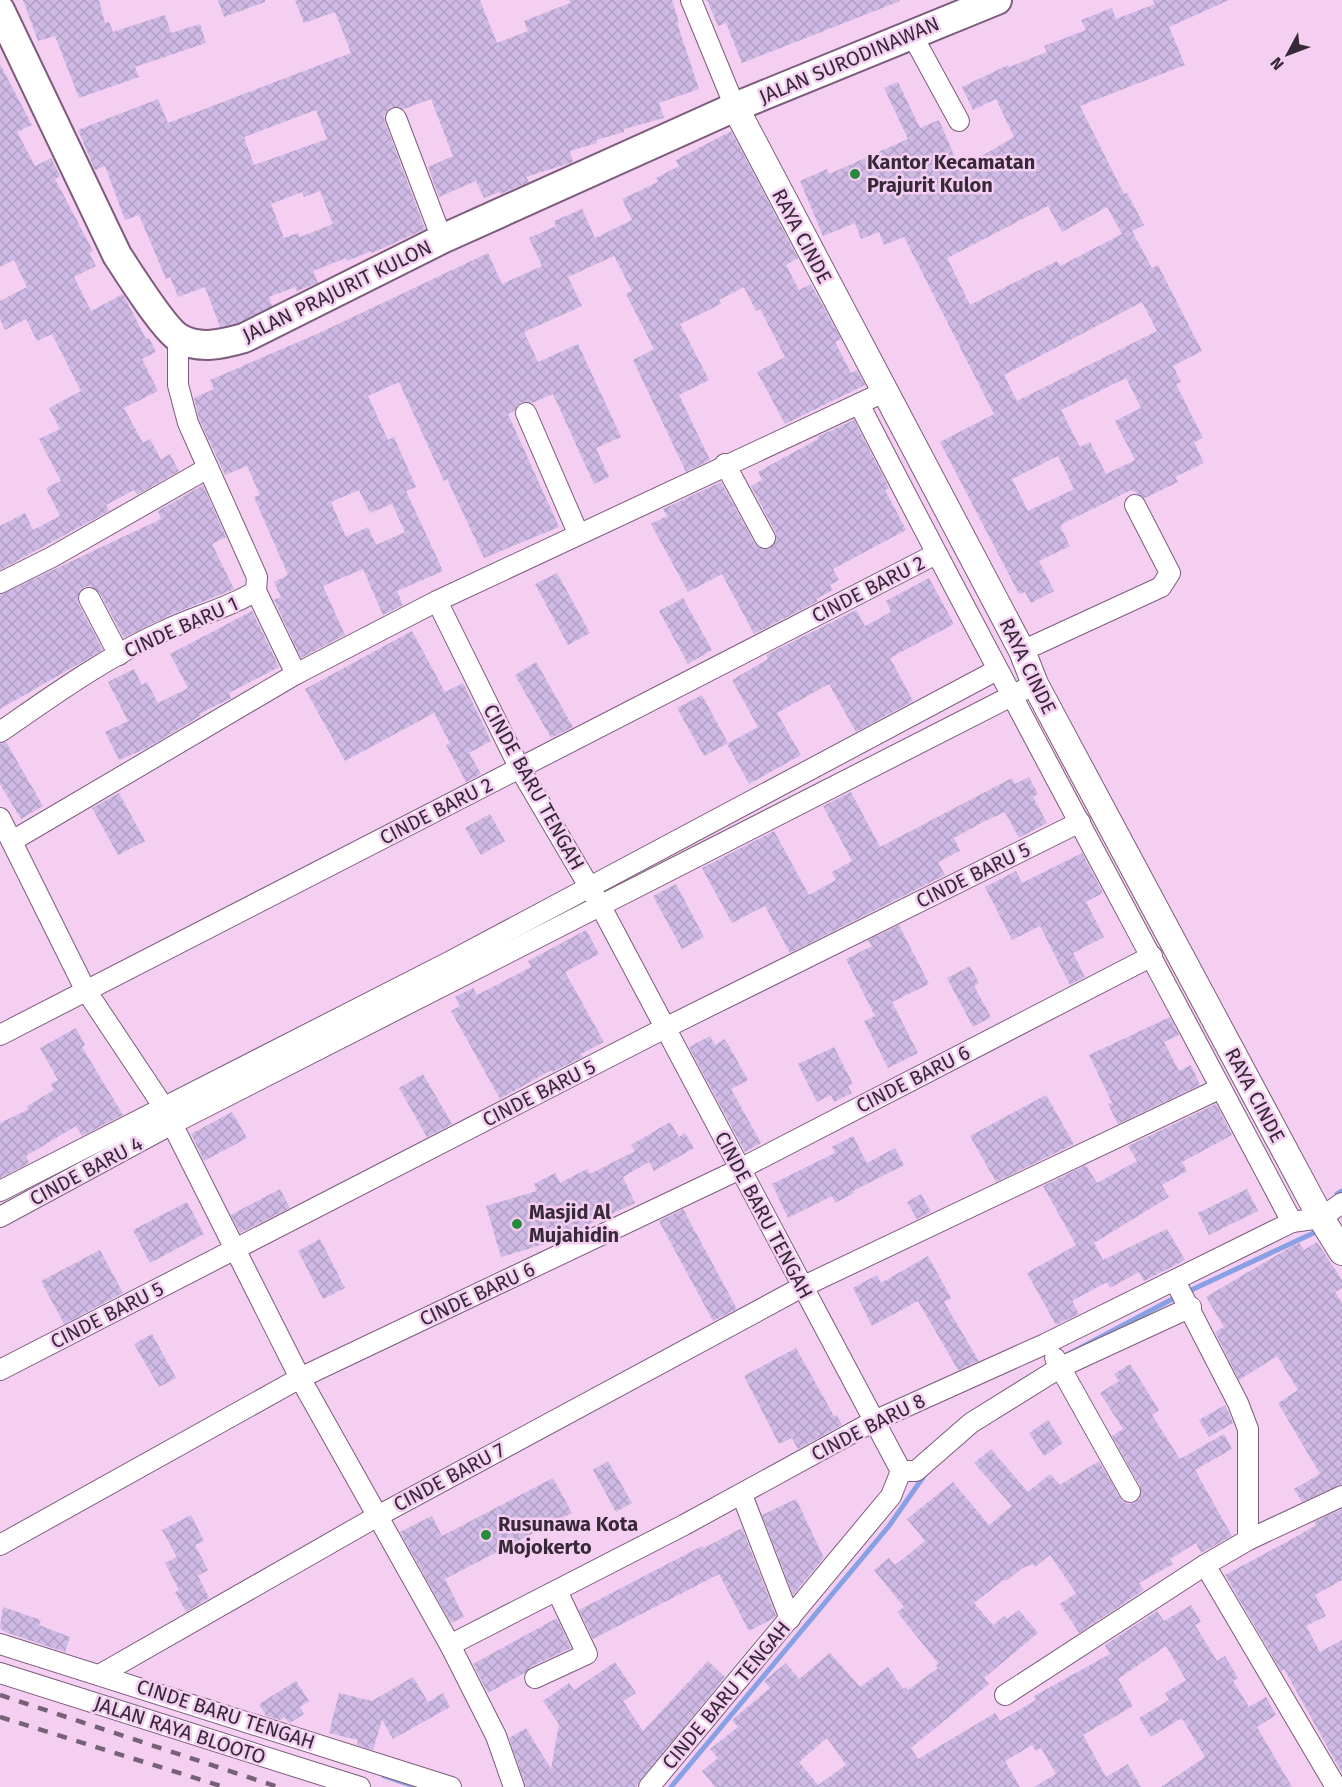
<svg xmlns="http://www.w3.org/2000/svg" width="1342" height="1787" font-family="'Fira Sans',sans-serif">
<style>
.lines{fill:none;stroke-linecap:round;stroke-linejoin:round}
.stream{stroke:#87a1e4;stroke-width:5}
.building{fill:url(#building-cross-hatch);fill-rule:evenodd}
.minor-casing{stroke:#7d5c7c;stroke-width:22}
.tertiary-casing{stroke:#7d5c7c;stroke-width:28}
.secondary-casing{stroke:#7d5c7c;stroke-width:32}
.minor{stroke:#fff;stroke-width:20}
.tertiary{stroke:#fff;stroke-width:26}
.secondary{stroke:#fff;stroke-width:28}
.rail{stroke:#776176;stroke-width:4.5;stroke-dasharray:10 10;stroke-linecap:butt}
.poi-dot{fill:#278b3f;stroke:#f4cff2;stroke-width:2}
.labels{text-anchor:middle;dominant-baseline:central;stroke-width:5;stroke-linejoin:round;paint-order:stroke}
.street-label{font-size:20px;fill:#372937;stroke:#f4cff2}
.poi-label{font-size:20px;font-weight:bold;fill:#372937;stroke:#f4cff2;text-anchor:start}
</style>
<defs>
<pattern id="building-cross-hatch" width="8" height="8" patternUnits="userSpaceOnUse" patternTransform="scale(1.5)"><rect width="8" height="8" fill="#cfbae5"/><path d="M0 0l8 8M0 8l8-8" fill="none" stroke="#b2a0c5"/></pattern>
</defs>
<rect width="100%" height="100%" fill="#f4cff2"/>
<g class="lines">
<g class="stream">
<path d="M1337,1194l5,-3"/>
<path d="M1187,1292l133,-62"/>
<path d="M1067,1355l111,-59"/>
<path d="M384,1776l33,11"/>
<path d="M671,1787l218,-261 37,-53"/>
</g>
</g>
<g class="building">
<path d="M23,0h76l6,23 4,-1 4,10 52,-17 6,18 29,-9 6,19 -71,24 4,10 -60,21 -24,-62 -17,5z"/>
<path d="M218,0h47v2l-41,15z"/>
<path d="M295,0h185l17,43 31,-12 -4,-10 46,-18 -1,-3h103l7,22 -2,1 22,66 -40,14 5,15 -40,11v3l-28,8 1,3 -27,8 3,11 -47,15 3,5 -29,12 -1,-2 -15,6 -8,-17 -37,16 -11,-30 25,-11 -22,-57 -27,10 -13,-2 -7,9 1,6 40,107 -53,24 -1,-2 -24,10 -1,-3 -33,13 5,12 -21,8 -2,-4 -26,10 3,9 -34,17 -18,4 -15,-40 -27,10 -8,-20 -4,2 -27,-64 -14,5 -20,-54 -10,4 -17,-40 80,-31 10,24 183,-70 -16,-41 -31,11zM316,110l11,29 -73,26 -10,-28zM320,191l13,33 -33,13 -2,-4 -14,5 -13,-34 31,-12 2,5z"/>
<path d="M707,0h192l1,1 -158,62 -16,-40 -8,3z"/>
<path d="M1153,0h76l-60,27 16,38 -105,41 44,88 3,-1 17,32 -12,6 20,37 6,-3 44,86 -29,15 8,16 -5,2 27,54 -9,4 10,21 -29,14 3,5 -33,16 -14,-8 -69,34 -1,4 9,18 -31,15 15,30 -23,12 -6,-11 -6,2 -79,-152 54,-28 -90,-177 -20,8 -5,-13 -18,7 -6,-16 -32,13 -23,-55 27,-12 2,5 79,-35 -24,-51 14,-6 22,46 19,-8 21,49 54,-32 -18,-38 -23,11 -11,-23 46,-22 1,2 38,-15 -3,-6 42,-16 -5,-10 31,-12 4,11 39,-15zM1048,206l14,26 45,-25 15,27 -62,32 -3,-5 -87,44 -23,-47zM1142,302l15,29 -140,70 -13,-26zM1126,378l15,30 -26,13 20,39 -29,14 -16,-32 -10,5 -19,-37zM1058,456l16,33 -46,22 -16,-32z"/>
<path d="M0,64l32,61 -15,7 18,34 16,-8 9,18 -5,3 38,72 -4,2 7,13 -22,11 17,34 32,-17 23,45 3,-1 7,14 -14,7 16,32 -34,17 19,35 7,-4 11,20 9,-5 9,17 -42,24 -3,-5 -28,15 3,6 -109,59v-44l25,-13 8,17 27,-14 -14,-28 15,-7 -22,-42 21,-10 -11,-21 32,-17 -29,-57 -15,7 -11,-22 -21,11 -5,-11v-18l27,-14 -13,-27 -14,7z"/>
<path d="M731,131l67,127 -12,7 13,25 12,-6 30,55 -6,3 16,31 6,-3 8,15 -80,39 -28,-52 28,-15 -25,-48 -4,2 -12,-24 -25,13 2,4 -41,20 29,56 -30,15 31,65 -24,12 -53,-112 21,-11 -28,-55 6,-3 -18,-35 -46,21 14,29 -58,26 14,30 40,-18 43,93 -25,11 13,29 -15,7 -41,-90 -21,9 -11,-1 -7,9 -6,3 51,113 -75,31 -37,-79 -3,2 -45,-99 -31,14 20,44 6,-3 22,50 -10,4 37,80 -46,20 6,14 -20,10 -20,-46 -40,17 22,49 -44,23 -27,-58 7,-3 -7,-15 14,-7 -34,-78 6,-2 -13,-29 -22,9 -26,-56 -5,-21 20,-9 -4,-9 107,-46 171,-81 14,31 40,-18 -13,-28 27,-12 -2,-5 28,-12 13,29 37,-18 -10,-21 36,-17 -2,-4 23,-12 -3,-6zM359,490l11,23 22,-9 13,28 -29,13 -8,-18 -22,10 -15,-35z"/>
<path d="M854,420l35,68 -4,2 21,40 -73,39 6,11 -9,5 3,5 -17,9 2,2 -64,33 -32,-60 -34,18 -37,-68 16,-8 -4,-7 58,-27 34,62 4,4 11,1 5,-5 1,-11 -25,-47 11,-6 -4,-8 60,-33 -1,-2z"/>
<path d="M203,485l23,52 -14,7 22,45 -64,26 -46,23 -25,-46 -9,-6 -6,1 -5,5 -1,11 25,47 -103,59v-114l161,-76 -3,-8z"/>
<path d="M557,573l33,60 -22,12 -33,-61z"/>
<path d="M929,578l25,46 -64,34 23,43 -57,31 -27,-48 -52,29 24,42 -52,29 -22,-40 31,-17 -26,-47 36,-21 -2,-4 90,-45 9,16 26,-14 -5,-11z"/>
<path d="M683,598l29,52 -24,14 -29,-53z"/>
<path d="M252,611l27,56 -50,26 2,5 -32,16 1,2 -53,32 -28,12 -14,-28 23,-11 -20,-39 26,-13 8,16 5,-3 11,21 30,-15 -18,-34z"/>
<path d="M412,631l33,61 18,-9 28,58 -22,12 12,21 -15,8 -20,-37 4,-2 -16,-30 -89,48 -40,-72z"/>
<path d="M536,662l37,65 -22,11 -36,-63z"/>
<path d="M702,695l26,48 -24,13 -27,-48z"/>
<path d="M6,742l37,64 -22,13 -21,-35v-40z"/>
<path d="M1029,777l9,17 -5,3 14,26 -28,15 -14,-26 -22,10 -29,16 6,13 -22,11 7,13 -155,78 -25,-47 -33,17 -30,-55 72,-37 35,64 27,-15 -4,-8 20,-11 -29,-55 28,-14 29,55 132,-69 3,6z"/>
<path d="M119,793l26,48 -27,14 -26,-47z"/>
<path d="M490,814l15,27 -24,14 -16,-27z"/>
<path d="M1082,853l21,40 -17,9 18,35 -31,16 12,24 -15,8 -30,-59 -28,14 -27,-53 31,-16 6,12z"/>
<path d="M676,884l28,53 -22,12 -29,-53z"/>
<path d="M899,925l30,59 -37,18 26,51 -30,15 -24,-47 11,-5 -29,-57 26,-13 -4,-6z"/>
<path d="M586,930l13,24 -34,18 39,70 -23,12 2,3 -31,15 -1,-2 -51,29 -49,-88 9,-5 -5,-9 18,-9 4,7 54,-28 -3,-6z"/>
<path d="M970,966l9,17 -5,3 17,31 -18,10 -26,-49z"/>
<path d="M1170,1017l9,18 -15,7 15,29 12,-6 9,20 -82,39 -10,-20 4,-1 -23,-48z"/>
<path d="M76,1028l9,17 -3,2 41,68 -41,21 -6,-10 -50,30 3,7 -29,15v-55l29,-14 -2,-3 27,-16 -3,-6 7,-4 -18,-32z"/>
<path d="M710,1036l5,9 10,-6 23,41 -17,9 30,54 -16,9 -56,-105z"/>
<path d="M834,1047l19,37 -5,2 4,7 -18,9 -3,-7 -14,7 -19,-38z"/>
<path d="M423,1074l29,50 -25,13 -28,-49z"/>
<path d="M1046,1095l28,49 -78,38 -26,-46z"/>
<path d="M1216,1104l16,31 -50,27 5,9 -25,14 7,12 -75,46 9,17 64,-31 18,31 -41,21 -5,-9 -29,16 -3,-6 -35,19 7,13 -23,11 -29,-52 49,-28 -33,-59 43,-21 11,18 40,-22 -9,-15z"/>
<path d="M232,1112l15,26 -43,23 -13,-27z"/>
<path d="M670,1122l9,15 6,-4 9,15 -40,23 -5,-9 -26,15 12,26 -81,38 -53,16 -15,-51 51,-15 -3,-7 21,-11 5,10 27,-14 3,5 45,-23 -4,-6z"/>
<path d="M853,1136l14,27 28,-15 9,17 -51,26 1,2 -19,10 -3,-7 -44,22 -16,-34 63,-31 -3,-6z"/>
<path d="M280,1189l10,19 -50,25 -9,-18z"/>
<path d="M1247,1189l11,22 -49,24 -11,-22z"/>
<path d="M921,1194l10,18 -14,7 -10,-17z"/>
<path d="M187,1202l17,32 -54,29 -17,-33z"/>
<path d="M683,1209l54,100 -24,12 -54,-100z"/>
<path d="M320,1239l25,49 -22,11 -25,-48z"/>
<path d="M1299,1242l5,8 13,-8 25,38v8l-7,4 7,11v181l-40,18 -8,-13 26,-15 -42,-71 20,-13 -21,-34 -38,24 -24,-48 9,-5 -18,-30z"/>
<path d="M100,1250l23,43 -59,31 -23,-43z"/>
<path d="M928,1256l23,42 -7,4 35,59 -21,9 -40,-69 -46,25 -19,-38 24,-13 4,8z"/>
<path d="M152,1334l24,44 -17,9 -25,-43z"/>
<path d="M796,1348l38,68 3,-1 5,10 -44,24 -6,-11 -13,6 -35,-68z"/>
<path d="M1130,1364l29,46 -7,5 28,44 44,-25 8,15 -37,21 37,66 -31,17 -5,-10 -26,16 3,5 -34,19 5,7 -65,43 -19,-29 16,-11 -26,-38 -15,12 -2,-3 -10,4 -17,13 -1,-2 -31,24 19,22 11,-9 3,3 12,-9 19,23 -54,45 5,6 -78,64 7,11 77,-46 5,8 36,-21 -2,-4 76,-42 -5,-9 52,-34 7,10 27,-16 10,17 -6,3 22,36 8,-5 13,22 -5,3 16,26 17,-10 10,18 -19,12 35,60h-131l44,-30 -22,-37 -3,-1 -29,18 -12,-19 30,-18 -4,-7 21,-13 -20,-34 -48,33 15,27 -50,29 23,42 22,-13 13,23h-107l22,-13 -15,-26 -5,3 -4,-6 -27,16 15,26h-305l-13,-16 16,-13 -8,-9 28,-22 -6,-7 38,-32 -6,-7 22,-18 13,16 31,-26 30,34 28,-20 15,22 3,-2 2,3 30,-22 -2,-3 2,-2 -41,-51 7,-5 -30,-37 15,-12 6,7 30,-24 -18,-22 46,-37 36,43 23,-19 -38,-43 17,-14 37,43 22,-18 10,11 39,-24 24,41 7,2 10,-5v-13l-28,-50 11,-7 -23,-36 19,-12 -5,-7zM827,1738l19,27 -28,20 -19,-23z"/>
<path d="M1225,1405l8,18 -24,14 -10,-17z"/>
<path d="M1048,1420l15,23 -19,13 -15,-23z"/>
<path d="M608,1461l24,42 -16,9 -23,-42z"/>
<path d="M553,1478l19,35 -127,66 19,38 -13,6 -51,-91 32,-16 10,20z"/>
<path d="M796,1499l28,59 -31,37 -31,-80z"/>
<path d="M1342,1509v71l-27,15 11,21 -20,10 14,26 22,-12v133l-58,-104 -3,2 -56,-96 69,-37 22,-13 -2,-3z"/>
<path d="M191,1515l13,26 -9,4 13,25 -10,6 11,22 -23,14 -11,-20 4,-2 -14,-27 12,-6 -15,-27z"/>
<path d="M742,1528l34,88 -2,2 -25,13 -30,-57 -126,65 -14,-29 123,-64 2,2z"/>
<path d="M3,1607l38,13 -2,5 31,12 -5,15 -60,-20 -5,-4z"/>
<path d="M557,1618l14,30 -41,19 -6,6 -36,20 -15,-29z"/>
<path d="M708,1661l17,16 -89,110h-110l-17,-49 17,-10 25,41 8,-45 -16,-23 26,-18 5,7 41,-28 21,31 -13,8 20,30z"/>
<path d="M413,1677l15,25 15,-9 7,14 -57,32 -11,-19 -9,30 -16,-5 1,-5 -29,-7 10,-40 33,8z"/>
<path d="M296,1681l13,20 -9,6 4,7 -14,9 -6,-6 -4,3 -14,-4 -7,-12z"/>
</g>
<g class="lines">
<g class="minor-casing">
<g id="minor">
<path d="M691,0l44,107"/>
<path d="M911,33l48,88"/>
<path d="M396,118l46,121"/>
<path d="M859,404c141,274 289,545 433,818l29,-4 21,-15"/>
<path d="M526,413l52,120"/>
<path d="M725,464l40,74"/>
<path d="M0,583l52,-26 156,-89"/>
<path d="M256,591l40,83"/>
<path d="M89,598l30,57"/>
<path d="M437,601l83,168 80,136 301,566 -10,25 -242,291"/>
<path d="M1022,651l139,-64 9,-14 -35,-68"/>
<path d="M0,732c52,-36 106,-75 164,-101 30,-15 63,-22 92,-40l1,-14 -69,-154 -10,-38v-47"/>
<path d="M0,818l85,171 78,117 137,272 150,267 46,91 18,51"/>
<path d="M12,841l284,-167 141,-73 447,-209"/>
<path d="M0,1035l936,-481"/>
<path d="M0,1191l451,-230 546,-291"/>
<path d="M0,1217l172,-93 863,-440"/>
<path d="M1175,1281l63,122 10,26v111"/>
<path d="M1055,1358l75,134"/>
<path d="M0,1370l665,-342 415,-206"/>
<path d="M901,1471h15l55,-48 90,-56 130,-60"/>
<path d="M742,1495l48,124"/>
<path d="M0,1545l300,-167 440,-209 412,-213"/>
<path d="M1205,1565l131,222"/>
<path d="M0,1644l451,143"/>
<path d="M450,1645l234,-120 190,-104 171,-77 247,-122"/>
<path d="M0,1673l360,114"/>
<path d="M101,1674l275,-157 426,-230 419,-199"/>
<path d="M535,1678l52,-24 -30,-63"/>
<path d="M1005,1695l200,-130 43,-25 94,-44"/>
</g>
</g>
<g class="tertiary-casing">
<path id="tertiary" d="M735,107l287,544 13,33 286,534 21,34"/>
</g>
<g class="secondary-casing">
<path id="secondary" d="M0,10l117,245c11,17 47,74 62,83 20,12 44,6 65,0l198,-99 293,-132 262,-107"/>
</g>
<use href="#minor" class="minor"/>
<use href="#tertiary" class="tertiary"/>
<use href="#secondary" class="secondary"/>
<g class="rail">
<path d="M0,1695l278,92"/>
<path d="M0,1717l224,70"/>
</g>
</g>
<g class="poi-dot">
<circle cx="855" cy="174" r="6"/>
<circle cx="517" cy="1224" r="6"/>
<circle cx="486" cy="1535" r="6"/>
</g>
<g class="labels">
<g class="street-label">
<text transform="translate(849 60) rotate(-23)">JALAN SURODINAWAN</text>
<text transform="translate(802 236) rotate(62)">RAYA CINDE</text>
<text transform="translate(337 291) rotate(-26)">JALAN PRAJURIT KULON</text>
<text transform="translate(868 589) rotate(-27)">CINDE BARU 2</text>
<text transform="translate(181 627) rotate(-24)">CINDE BARU 1</text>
<text transform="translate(1028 666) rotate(64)">RAYA CINDE</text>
<text transform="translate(534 787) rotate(61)">CINDE BARU TENGAH</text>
<text transform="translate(436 811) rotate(-27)">CINDE BARU 2</text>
<text transform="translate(973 875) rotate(-26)">CINDE BARU 5</text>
<text transform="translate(913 1079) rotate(-27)">CINDE BARU 6</text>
<text transform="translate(539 1093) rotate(-27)">CINDE BARU 5</text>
<text transform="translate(1255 1095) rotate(62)">RAYA CINDE</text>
<text transform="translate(86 1171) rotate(-28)">CINDE BARU 4</text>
<text transform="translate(764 1215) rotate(62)">CINDE BARU TENGAH</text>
<text transform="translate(477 1294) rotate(-25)">CINDE BARU 6</text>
<text transform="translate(107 1315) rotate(-27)">CINDE BARU 5</text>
<text transform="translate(868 1427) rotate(-27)">CINDE BARU 8</text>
<text transform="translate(449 1477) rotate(-28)">CINDE BARU 7</text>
<text transform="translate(726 1695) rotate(-50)">CINDE BARU TENGAH</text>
<text transform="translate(226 1714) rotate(18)">CINDE BARU TENGAH</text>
<text transform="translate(180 1730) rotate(18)">JALAN RAYA BLOOTO</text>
</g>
<g class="poi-label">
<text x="867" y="162">Kantor Kecamatan<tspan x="867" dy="23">Prajurit Kulon</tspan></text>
<text x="529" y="1212">Masjid Al<tspan x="529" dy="23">Mujahidin</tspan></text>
<text x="498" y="1524">Rusunawa Kota<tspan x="498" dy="23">Mojokerto</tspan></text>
</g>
</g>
<g transform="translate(1288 54) rotate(229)" stroke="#f4cff2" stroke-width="4.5" paint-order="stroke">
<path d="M0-4.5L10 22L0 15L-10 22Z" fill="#372937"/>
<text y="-9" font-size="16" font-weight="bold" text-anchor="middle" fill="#372937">N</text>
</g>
</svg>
